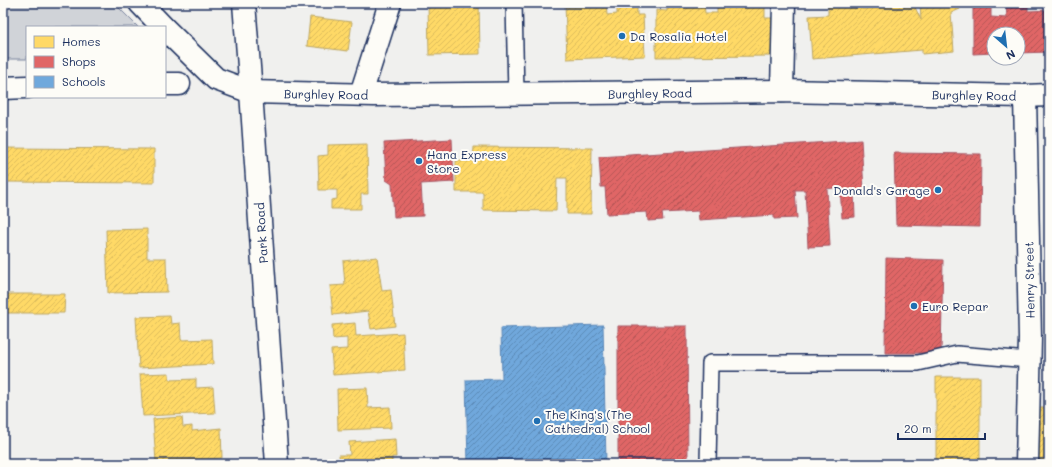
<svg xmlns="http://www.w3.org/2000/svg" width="1052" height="467" font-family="Mali,sans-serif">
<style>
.green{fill:#d0d3d8;stroke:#76819b}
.homes{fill:url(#homes-hatch);stroke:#bba664}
.shops{fill:url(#shops-hatch);stroke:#a55664}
.schools{fill:url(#schools-hatch);stroke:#5684b6}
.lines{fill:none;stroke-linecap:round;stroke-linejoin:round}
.lane-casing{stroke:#1b2f5e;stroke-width:18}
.street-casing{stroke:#1b2f5e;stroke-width:25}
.secondary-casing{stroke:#1b2f5e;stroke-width:25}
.lane{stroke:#fdfcf7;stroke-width:15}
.street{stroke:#fdfcf7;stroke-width:22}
.secondary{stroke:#fdfcf7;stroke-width:22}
.poi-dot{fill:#1f6fb2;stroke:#fdfcf7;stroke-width:1.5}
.labels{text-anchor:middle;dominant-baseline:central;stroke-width:4;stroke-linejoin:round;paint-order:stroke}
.poi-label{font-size:12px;fill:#1b2f5e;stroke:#fdfcf7;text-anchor:start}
.street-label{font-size:12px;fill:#1b2f5e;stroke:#fdfcf7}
</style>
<defs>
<pattern id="homes-hatch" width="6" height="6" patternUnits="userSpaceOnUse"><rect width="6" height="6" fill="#ffd966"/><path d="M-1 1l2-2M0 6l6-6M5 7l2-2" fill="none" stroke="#dabb5b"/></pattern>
<pattern id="shops-hatch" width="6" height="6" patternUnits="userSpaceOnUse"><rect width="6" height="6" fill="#e06666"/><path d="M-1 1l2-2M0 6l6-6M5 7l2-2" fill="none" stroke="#b55457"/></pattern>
<pattern id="schools-hatch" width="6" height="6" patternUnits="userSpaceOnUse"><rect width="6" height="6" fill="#6fa8dc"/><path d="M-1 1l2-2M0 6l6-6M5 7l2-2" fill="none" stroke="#5a89b6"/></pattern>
</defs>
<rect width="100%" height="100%" fill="#f0f0ee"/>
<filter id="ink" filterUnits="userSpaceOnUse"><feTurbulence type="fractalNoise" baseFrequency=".025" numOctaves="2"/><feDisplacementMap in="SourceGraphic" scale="8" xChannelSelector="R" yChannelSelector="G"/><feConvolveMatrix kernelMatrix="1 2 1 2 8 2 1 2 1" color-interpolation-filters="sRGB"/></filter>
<g filter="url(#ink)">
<path class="green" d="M3,3h111l24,24h-111v32h-24z"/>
<g class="homes">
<path d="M428,3h51l1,51 -51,1z"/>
<path d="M565,3h41l1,12 10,-1v-11h20v12h6l2,41 -78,3z"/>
<path d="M667,3h37l1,10h12v-10h48v15h9v38l-118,1v-47l11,1z"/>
<path d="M828,3h33l1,6 16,-1v-5h35l8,17 -1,-17h39l1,6 -9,4 3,38 -32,3v-4l-110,9 -3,-43 19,-1z"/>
<path d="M310,17l42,5 -4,29 -41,-5z"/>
<path d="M367,144l1,50h-7v15h-30v-9l6,-1v-9h-18l-1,-34 10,-1v-10z"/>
<path d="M474,147l118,1 -1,66h-24v-36h-10l-1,33 -73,-1v-18h-27v-31h17z"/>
<path d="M3,148l151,1v34l-151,-1z"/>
<path d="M147,229v29h19l1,34 -59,1 -2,-63z"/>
<path d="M377,257l5,34 9,-1 4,36 -24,3 -3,-18 -35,4 -3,-29 15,-1 -2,-24z"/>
<path d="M3,294h62l-1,19h-61z"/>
<path d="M170,316l1,8 9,-1 1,17 31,-1 1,25 -74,4 -3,-51z"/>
<path d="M355,323l1,13 47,-3 2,37 -72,5 -2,-25 16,-1v-11l-14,1 -1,-14z"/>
<path d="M169,373v7l27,-1v9l17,-1 2,26 -72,3 -3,-42z"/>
<rect x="936" y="377" width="44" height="87"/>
<path d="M367,388l1,20 22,-1 1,21 -53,2 -1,-41z"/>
<path d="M1039,408h10v56h-11z"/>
<path d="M182,417l1,10 9,-1v5l29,-3 1,30 -66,4 -3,-43z"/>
<path d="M395,439l1,18h-4v7h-52l-1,-9h11l-1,-13z"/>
</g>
<g class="shops">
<path d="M973,3h18v14l16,1 -1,-15h22v8l21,-1v-7v49l-31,1v-19h-24v19l-21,1z"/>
<path d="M452,139l2,43 -33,2 2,32 -29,1 -2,-33 -6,-4 -2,-37z"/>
<path d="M861,140l3,50 -10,1 1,26 -13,1 -2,-31 -13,2 3,57 -22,1 -3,-57h-10l2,28 -23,1v-4l-75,5 -1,-9 -36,2 1,7 -15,1 -1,-9 -40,2 -2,-27h-4l-2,-30z"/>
<path d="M894,153l87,1 -1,73 -84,-2z"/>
<path d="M886,258l57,2 -2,93h-56z"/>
<path d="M618,326h69l1,138h-70z"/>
</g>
<path class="schools" d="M603,325l3,139h-138l-2,-84 36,-1 -1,-51z"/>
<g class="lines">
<g class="lane-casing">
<g id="lane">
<path d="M514,3l2,91"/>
<path d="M708,464l2,-101h208l39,-9 73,6"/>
</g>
</g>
<g class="street-casing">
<g id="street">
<path d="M244,3l7,89"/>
<path d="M165,84h14"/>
<path d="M3,88l24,-1"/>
<path d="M782,91l2,-88"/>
<path d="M361,94l29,-91"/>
<path d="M1025,96l5,242 -3,126"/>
</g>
</g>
<g class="secondary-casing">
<g id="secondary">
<path d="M140,3l23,24"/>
<path d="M165,29l51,50 35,13 123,3 408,-4 243,5 24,-1"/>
<path d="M251,92l26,372"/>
</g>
</g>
<use href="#lane" class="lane"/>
<use href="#street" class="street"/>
<use href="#secondary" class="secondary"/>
</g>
</g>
<g class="poi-dot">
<circle cx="622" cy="36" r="4"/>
<circle cx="419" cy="161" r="4"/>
<circle cx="938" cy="190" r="4"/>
<circle cx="914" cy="306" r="4"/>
<circle cx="537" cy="421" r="4"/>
</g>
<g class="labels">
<g class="poi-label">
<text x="630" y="36">Da Rosalia Hotel</text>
<text x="427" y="154">Hana Express<tspan x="427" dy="14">Store</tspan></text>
<text x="930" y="190" text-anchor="end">Donald's Garage</text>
<text x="922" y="306">Euro Repar</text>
<text x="545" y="414">The King's (The<tspan x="545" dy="14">Cathedral) School</tspan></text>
</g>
<g class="street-label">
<text transform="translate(650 93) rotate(-1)">Burghley Road</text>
<text transform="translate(326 94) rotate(1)">Burghley Road</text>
<text transform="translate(974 95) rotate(1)">Burghley Road</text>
<text transform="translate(261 233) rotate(-94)">Park Road</text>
<text transform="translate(1029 280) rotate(-91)">Henry Street</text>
</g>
</g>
<rect width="1052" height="467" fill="none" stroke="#fdfcf7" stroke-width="16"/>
<rect x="8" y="8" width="1036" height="451" fill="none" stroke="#1b2f5e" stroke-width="1.5" filter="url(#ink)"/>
<rect x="26" y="26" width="140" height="72" fill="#fdfcf7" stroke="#a3aaba"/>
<rect x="34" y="36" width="20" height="12" fill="#ffd966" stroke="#a3aaba"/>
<text x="62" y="46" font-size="12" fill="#1b2f5e">Homes</text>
<rect x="34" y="56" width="20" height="12" fill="#e06666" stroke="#a3aaba"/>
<text x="62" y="66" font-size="12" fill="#1b2f5e">Shops</text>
<rect x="34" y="76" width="20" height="12" fill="#6fa8dc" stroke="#a3aaba"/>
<text x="62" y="86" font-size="12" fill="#1b2f5e">Schools</text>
<g transform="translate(1006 46) rotate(152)"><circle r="19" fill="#fdfcf7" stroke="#a3aaba"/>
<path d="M0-3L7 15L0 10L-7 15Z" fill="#1f6fb2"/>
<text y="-6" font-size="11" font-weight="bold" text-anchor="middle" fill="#1b2f5e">N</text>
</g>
<path d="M898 433v6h87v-6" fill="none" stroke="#1b2f5e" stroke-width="2"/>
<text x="904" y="433" font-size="12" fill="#1b2f5e" stroke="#fdfcf7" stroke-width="3" paint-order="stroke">20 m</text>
</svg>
